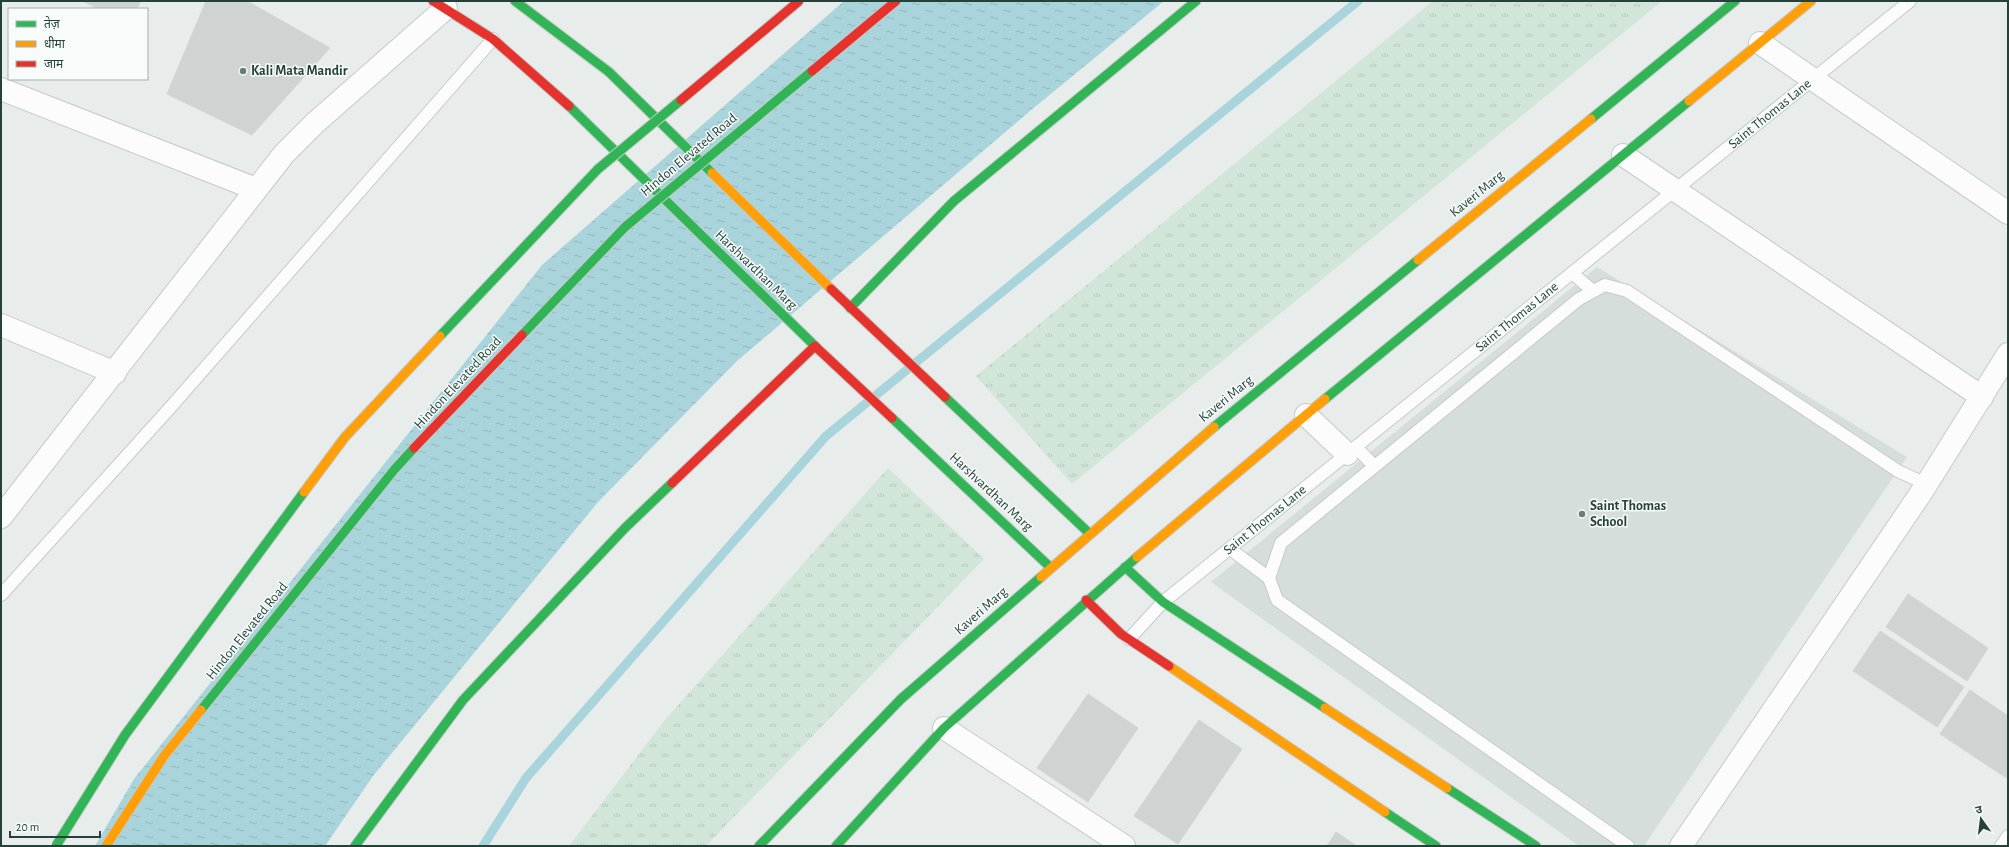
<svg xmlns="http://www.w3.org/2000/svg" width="2009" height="847" font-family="'Alegreya Sans','Noto Sans Devanagari',sans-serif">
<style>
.built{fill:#d6dedb}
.park{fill:url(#park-tufts)}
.water{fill:url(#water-ripples)}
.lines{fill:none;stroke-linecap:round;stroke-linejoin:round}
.stream{stroke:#a9d4db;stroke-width:9}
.building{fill:#cfd4d2;stroke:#d1d6d4}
.lane-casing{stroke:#c5cac8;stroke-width:14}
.street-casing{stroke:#c5cac8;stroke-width:24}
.fast-casing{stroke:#c3cbc8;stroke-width:11}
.slow-casing{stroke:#c3cbc8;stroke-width:11}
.jam-casing{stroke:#c3cbc8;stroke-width:11}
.lane{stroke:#fcfcfc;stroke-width:12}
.street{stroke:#fcfcfc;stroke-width:22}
.fast{stroke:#30b455;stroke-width:9}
.slow{stroke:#ff9f0a;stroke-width:9}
.jam{stroke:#e5322d;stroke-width:9}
.fast-bridge-casing{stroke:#c3ccc9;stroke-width:11;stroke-linecap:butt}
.slow-bridge-casing{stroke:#c3ccc9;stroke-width:11;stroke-linecap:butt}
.jam-bridge-casing{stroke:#c3ccc9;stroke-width:11;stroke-linecap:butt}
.fast-bridge{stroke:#30b455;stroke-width:9}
.slow-bridge{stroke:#ff9f0a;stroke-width:9}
.jam-bridge{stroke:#e5322d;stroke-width:9}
.poi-dot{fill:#697e78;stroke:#f7fbf9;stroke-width:1.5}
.labels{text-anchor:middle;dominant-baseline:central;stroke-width:3;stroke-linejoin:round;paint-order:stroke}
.poi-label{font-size:14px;font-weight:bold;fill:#24423a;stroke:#f7fbf9;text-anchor:start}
.street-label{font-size:14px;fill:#24423a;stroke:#f7fbf9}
</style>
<defs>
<pattern id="park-tufts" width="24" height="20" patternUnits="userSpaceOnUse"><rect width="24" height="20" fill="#d1e6d8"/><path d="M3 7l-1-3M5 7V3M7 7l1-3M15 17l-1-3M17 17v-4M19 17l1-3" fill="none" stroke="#b3c6ba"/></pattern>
<pattern id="water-ripples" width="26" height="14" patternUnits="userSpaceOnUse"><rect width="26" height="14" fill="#a9d4db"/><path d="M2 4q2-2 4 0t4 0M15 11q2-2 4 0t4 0" fill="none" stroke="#91b7bd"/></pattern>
</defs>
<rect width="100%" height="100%" fill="#e8edeb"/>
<path class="built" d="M1597,267l310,190 -263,389h-65l-368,-264z"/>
<g class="park">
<path d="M1433,1h229l-590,483 -96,-108z"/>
<path d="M888,468l96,91 -278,287h-137l95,-125z"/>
</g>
<path class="water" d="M844,1h320l-134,110 -293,250 -139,141 -225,274 -48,70h-230l39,-67 408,-514z"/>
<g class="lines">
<path class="stream" d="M483,846l43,-68 300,-342 532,-435"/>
</g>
<g class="building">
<path d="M83,1h58l-4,8h-39z"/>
<path d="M206,1h41l83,47 -78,87 -85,-41z"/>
<path d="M1908,594l80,54 -21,33 -81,-54z"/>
<path d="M1880,631l84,56 -27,40 -84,-56z"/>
<path d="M1970,690l38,26v63l-68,-45z"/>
<path d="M1088,694l50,34 -50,74 -51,-34z"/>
<path d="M1199,720l43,29 -64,95 -44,-28z"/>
<path d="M1336,832l21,14h-30z"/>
</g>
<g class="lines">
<g class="lane-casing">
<g id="lane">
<path d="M1572,273l21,18"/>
<path d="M1356,447l18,19"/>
<path d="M1230,549l39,29"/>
<path d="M1,595l168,-186 324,-370"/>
<path d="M1129,639l34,-37 747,-601"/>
<path d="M1628,846l-351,-246 -8,-22 12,-35 298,-244 26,-14 22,6 271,180 28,13"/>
<path d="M2001,846l7,-10"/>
</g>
</g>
<g class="street-casing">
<g id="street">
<path d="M1760,43l248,170"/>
<path d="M1,89l255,100"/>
<path d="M1623,155l359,242"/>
<path d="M1,325l114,48"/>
<path d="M1306,415l41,39"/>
<path d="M1,517l283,-363 31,-31 131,-115"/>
<path d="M944,728l180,118"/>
<path d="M1681,846l240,-353 87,-139"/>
</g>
</g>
<g class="fast-casing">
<g id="fast">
<path d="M515,1l94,71 103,101"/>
<path d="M569,106l248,242"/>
<path d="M1591,119l144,-118"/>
<path d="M850,308l104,-107 242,-200"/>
<path d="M945,397l145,137"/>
<path d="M1325,399l364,-298"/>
<path d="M892,418l159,150"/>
<path d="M1214,427l204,-167"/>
<path d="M1125,567l38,35 162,106"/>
<path d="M1447,788l89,58"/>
<path d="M1385,812l51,34"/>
<path d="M355,846l108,-146 162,-172 47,-45"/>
<path d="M759,846l142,-147 140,-122"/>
<path d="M836,846l108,-118 193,-171"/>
</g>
</g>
<g class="slow-casing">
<g id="slow">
<path d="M1689,101l122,-100"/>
<path d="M712,173l119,116"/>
<path d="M1418,260l173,-141"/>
<path d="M1137,557l188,-158"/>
<path d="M1041,577l173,-150"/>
<path d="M1169,666l216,146"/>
<path d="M1325,708l122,80"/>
</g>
</g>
<g class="jam-casing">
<g id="jam">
<path d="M433,1l60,38 76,67"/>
<path d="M831,289l114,108"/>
<path d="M817,348l75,70"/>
<path d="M672,483l143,-137"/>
<path d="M1086,600l35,34 48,32"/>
</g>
</g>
<use href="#lane" class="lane"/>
<use href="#street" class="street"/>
<use href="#fast" class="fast"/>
<use href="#slow" class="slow"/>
<use href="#jam" class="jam"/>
<g class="fast-bridge-casing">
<g id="fast-bridge">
<path d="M522,335l103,-108 187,-156"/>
<path d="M440,336l158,-167 83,-69"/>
<path d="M201,710l193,-240 20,-22"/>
<path d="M56,846l69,-111 179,-243"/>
</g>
</g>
<g class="slow-bridge-casing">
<g id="slow-bridge">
<path d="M304,492l41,-55 95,-101"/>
<path d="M106,846l58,-90 37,-46"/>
</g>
</g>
<g class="jam-bridge-casing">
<g id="jam-bridge">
<path d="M812,71l84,-70"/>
<path d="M681,100l118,-99"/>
<path d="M414,448l108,-113"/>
</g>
</g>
<use href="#fast-bridge" class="fast-bridge"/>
<use href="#slow-bridge" class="slow-bridge"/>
<use href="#jam-bridge" class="jam-bridge"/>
</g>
<g class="poi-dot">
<circle cx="243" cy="71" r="4"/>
<circle cx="1582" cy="514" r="4"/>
</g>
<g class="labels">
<g class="poi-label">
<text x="251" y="71">Kali Mata Mandir</text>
<text x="1590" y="506">Saint Thomas<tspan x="1590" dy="16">School</tspan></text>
</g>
<g class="street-label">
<text transform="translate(1770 114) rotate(-39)">Saint Thomas Lane</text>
<text transform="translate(689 155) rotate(-40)">Hindon Elevated Road</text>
<text transform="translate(1477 194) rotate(-39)">Kaveri Marg</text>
<text transform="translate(756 270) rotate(44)">Harshvardhan Marg</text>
<text transform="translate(1517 317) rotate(-39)">Saint Thomas Lane</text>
<text transform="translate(458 383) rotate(-47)">Hindon Elevated Road</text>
<text transform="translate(1226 399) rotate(-39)">Kaveri Marg</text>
<text transform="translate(991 492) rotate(43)">Harshvardhan Marg</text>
<text transform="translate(1265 520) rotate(-39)">Saint Thomas Lane</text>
<text transform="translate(981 611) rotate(-41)">Kaveri Marg</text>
<text transform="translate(247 631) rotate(-51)">Hindon Elevated Road</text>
</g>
</g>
<rect width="2009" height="847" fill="none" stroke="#24423a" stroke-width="4"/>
<rect x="8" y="8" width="140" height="72" fill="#f7fbf9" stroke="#a3b1ad"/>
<rect x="16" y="21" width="20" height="6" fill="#30b455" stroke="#a3b1ad"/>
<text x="44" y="28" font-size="12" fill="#24423a">तेज़</text>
<rect x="16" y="41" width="20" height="6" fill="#ff9f0a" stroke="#a3b1ad"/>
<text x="44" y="48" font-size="12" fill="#24423a">धीमा</text>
<rect x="16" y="61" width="20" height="6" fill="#e5322d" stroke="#a3b1ad"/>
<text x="44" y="68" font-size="12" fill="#24423a">जाम</text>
<g transform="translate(1981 819) rotate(346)" stroke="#f7fbf9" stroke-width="3" paint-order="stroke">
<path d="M0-3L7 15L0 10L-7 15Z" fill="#24423a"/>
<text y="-6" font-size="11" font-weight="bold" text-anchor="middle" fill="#24423a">उ</text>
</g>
<path d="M10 831v6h90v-6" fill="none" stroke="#24423a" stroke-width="2"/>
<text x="16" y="831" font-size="12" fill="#24423a" stroke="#f7fbf9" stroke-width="3" paint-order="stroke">20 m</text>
</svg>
